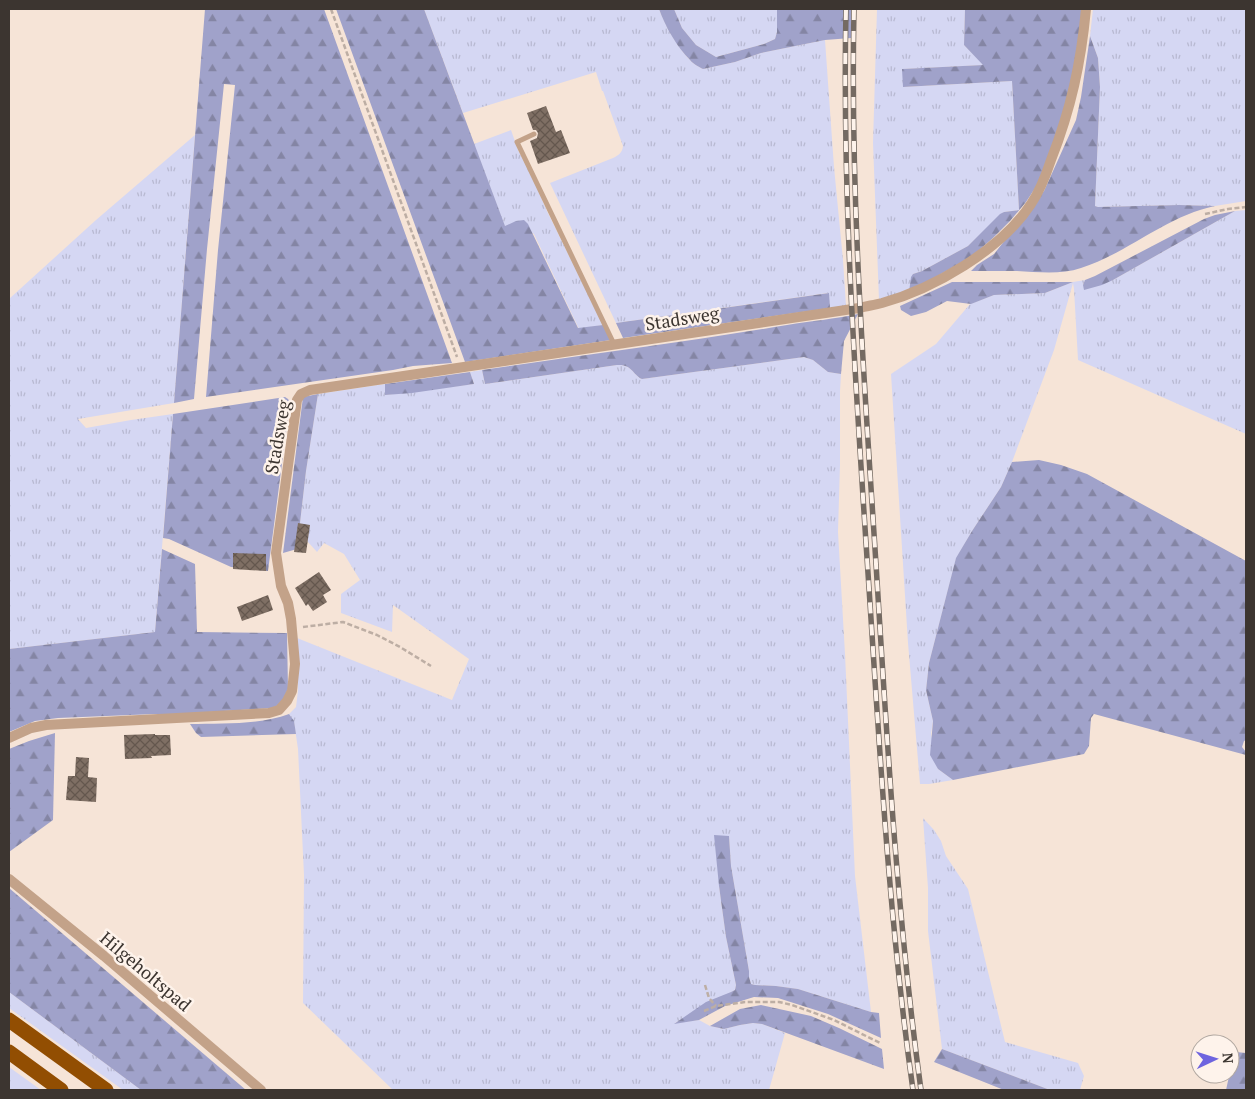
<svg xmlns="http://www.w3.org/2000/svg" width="1255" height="1099" font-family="'PT Serif',serif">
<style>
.grass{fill:url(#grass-tufts)}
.forest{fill:url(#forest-firs)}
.building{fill:url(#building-cross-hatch)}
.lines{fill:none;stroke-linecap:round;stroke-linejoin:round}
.path{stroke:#bdaea4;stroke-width:2.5;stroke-dasharray:5 2.5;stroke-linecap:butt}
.service{stroke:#c3a289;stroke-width:5}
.minor{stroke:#c3a289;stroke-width:10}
.motorway{stroke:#924e02;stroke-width:15}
.rail-casing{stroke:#746a62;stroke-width:5.5}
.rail{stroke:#fef3eb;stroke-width:4;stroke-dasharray:11;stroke-linecap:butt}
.labels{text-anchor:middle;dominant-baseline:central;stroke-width:5;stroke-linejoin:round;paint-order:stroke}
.street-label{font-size:18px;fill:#3c3530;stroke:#fef3eb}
</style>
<defs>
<pattern id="grass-tufts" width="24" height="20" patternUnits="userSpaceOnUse" patternTransform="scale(1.25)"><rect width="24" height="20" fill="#d5d7f3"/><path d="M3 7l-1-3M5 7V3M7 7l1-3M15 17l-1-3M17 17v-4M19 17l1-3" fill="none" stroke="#b8b9d1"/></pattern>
<pattern id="forest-firs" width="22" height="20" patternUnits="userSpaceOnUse" patternTransform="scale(1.25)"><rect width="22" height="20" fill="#a0a2ca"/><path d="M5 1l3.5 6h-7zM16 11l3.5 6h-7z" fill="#8485a4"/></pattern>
<pattern id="building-cross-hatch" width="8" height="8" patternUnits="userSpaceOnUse" patternTransform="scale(1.25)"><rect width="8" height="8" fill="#7f6f64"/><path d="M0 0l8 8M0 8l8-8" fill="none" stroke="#64574e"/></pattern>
</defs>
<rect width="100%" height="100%" fill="#f6e4d7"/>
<g class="grass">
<path d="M424,9h235c6,16 19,39 31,51 3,4 9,7 13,9l32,-7 26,-9 64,-13 9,127 9,93 3,46 -16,2 -2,-15 -212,30 -66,-140 63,-25c6,-3 9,-5 10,-12l-20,-55h-1l-6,-19 -133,41z"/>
<path d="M674,9h103v23l-2,7 -11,5 -48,13 -20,-12 -14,-17z"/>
<path d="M877,9h88l-1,36 20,20 -81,4 1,18 108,-6 7,129 -15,2 -36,34 -46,25 -9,3 -4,18 -30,8 -6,-157z"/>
<path d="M1093,9h153v192l-31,5 -36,-1 -81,2 -3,-1 5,-120 -2,-28 -8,-22z"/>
<path d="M511,130l7,20 17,33 11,26 57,116 -24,4 -45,-95 -18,-12 -11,5 -31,-83z"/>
<path d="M195,135l-21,268 -96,16 8,9 45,-8 42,-6 -18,218 -146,17v-350l87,-79z"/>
<path d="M1246,210v224l-168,-74 -4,-71 -1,-6 -19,67 -42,112 -11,25 -29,44 -16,28 -27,104 -3,27 7,31 -2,13 7,35 15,11 -24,4h-9l-12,-141 -17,-269 45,-30 34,-40 24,-9 51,-2 28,-11 12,-2 -2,5 30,-5 122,-69z"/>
<path d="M804,357l9,3 15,12 13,2 -1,17v74l-2,67 7,122 10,222 16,136 -73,-23 -22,-3 -21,-1 -4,-1 -2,-7v-6l-18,-105 -2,-30 -10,50 7,51 10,48 -1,5 -60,33 24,-3 11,6 14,3 16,-4 13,-2 9,1 23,9 -16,57h-376l-90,-87 1,-128 -6,-126 -4,-27 -5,-8 7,-7 2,-16 -1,-53 155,62 17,-41 -76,-54 -1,27 -51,-19v-19l19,-14 -16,-26 -20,-11 -7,9 -18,-20 7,-61 12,-77 67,-10v11l89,-11 -4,-12 12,-2 3,14 132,-19c15,-1 15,9 25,14z"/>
<path d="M923,818l11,12 7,11 5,15 22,33 37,153 73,21 6,13 -4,14h-30l-108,-41 -14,-118v-43z"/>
<path d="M9,992l132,98h-18l-114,-82z"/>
<path d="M9,1067l32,23h-29l-3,-2z"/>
</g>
<g class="forest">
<path d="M205,9h119l128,354 -39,3 -20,4 -187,27 12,-147 17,-165 -11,-1 -17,165 -13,150 -20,4z"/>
<path d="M336,9h88l81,217 11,-5 8,-1 4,4 50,104 25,-3 8,15 -146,22z"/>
<path d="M659,9h15l8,19 14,17 20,12 48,-13 11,-5 2,-7v-23h74v29l-26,2 -64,13 -26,9 -32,7c-4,-2 -10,-5 -13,-9 -13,-13 -25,-34 -31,-51z"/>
<path d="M965,9h118l-7,66 -35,104 -15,23 -16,19 -17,17 -22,19 -62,35 2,-15 2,-3 9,-3 46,-25 32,-32 4,-2 15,-2 -7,-129 -109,6 -1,-18 81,-4 -19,-20z"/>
<path d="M1090,36l8,22 2,29 -5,119 3,1 81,-2 36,1c-49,10 -87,47 -134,62 -20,7 -44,4 -64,3 -16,0 -31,0 -46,0l6,-6 17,-11 50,-63 32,-71 5,-23z"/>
<path d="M1235,211l-122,69 -11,5 -18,5 -1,-5 2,-5 10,-4 109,-57 11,-4z"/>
<path d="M952,282h121l-28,11 -51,2 -23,9 -24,-3 -21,11 -15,4 -10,-6 -1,-4z"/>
<path d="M829,293l1,15 -207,30 -7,-15z"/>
<path d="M858,314l-14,27 -3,33 -13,-2 -15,-12 -9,-3 -162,22c-10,-5 -10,-15 -25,-14l-132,19 -3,-14c102,-15 204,-28 305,-45 24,-4 48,-6 71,-11z"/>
<path d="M470,372l4,12 -62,9 -27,2v-11z"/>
<path d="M318,394l-12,77 -9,78 -14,4 20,-156z"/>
<path d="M285,397l3,2 2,3 -22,169 -37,-4 -62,-28 -6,-1 10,-124z"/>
<path d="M1039,460l22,5 26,9 159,87v179l-2,1 -2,6 4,5v3l-152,-41 -3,4 -2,28 -5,8 -131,26 -15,-11 -8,-14 3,-34 -7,-31 3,-27 27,-105 16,-27 29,-44 11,-25z"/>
<path d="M162,549l33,15 2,68 90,1 1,56 -7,15 -9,4 -95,6h-22l-97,4 -23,3 -26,11v-83l146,-17z"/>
<path d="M289,714l5,7 2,13 -95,3 -5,-4 -6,-9c31,-1 70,1 99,-10z"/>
<path d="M55,733l-2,87 -44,32v-103l20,-8z"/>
<path d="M714,835l15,1 2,30 18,105v6l2,7 4,1 21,1 22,3 73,23 8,1 2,25 -53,-24 -50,-16 -24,-1 -29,9 -26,14 -25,4 32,-22 25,-10 4,-2 1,-5 -10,-48 -7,-51z"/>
<path d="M9,888l237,202h-105l-132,-98z"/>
<path d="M761,1005l50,11 28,12 43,21 2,20 -122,-45 -9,-1 -13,2 -16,4 -14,-3 30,-17z"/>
<path d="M942,1049l108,41h-46l-70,-28z"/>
<path d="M1236,1052l10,1v37h-20l8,-36z"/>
</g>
<g class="building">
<path d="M546,106l10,26 5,-2 9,23 -32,11 -8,-23 7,-3 1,-5 -2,-3h-3l-6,-17z"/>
<path d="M298,523l12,2 -4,28 -12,-1z"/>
<path d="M233,553l33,1v17l-33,-2z"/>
<path d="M319,572l12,18 -8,5 4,7 -14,9 -5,-7 -2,2 -11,-18z"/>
<path d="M268,595l5,15 -31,11 -5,-14z"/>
<path d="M155,734v1h15l1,20 -20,1 1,2 -27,1 -1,-24z"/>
<path d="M76,757l13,1 -1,19 9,1 -1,24 -30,-2 2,-24h7z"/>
</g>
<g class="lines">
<g class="path">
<path d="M331,9l126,348"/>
<path d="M1205,214l23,-5 18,-2"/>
<path d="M303,627l40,-5 34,13 23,12 31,19"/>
<path d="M705,985l4,13 7,8"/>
<path d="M704,1011l12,-5 29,-4h34l13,3 42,15 46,23"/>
</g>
<path class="service" d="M534,134l-17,8 97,202"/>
<g class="minor">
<path d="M9,738l22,-10 15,-3 223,-12 10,-3 8,-9 5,-10 3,-27 -4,-45 -3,-16 -7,-17 -5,-33 21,-153 4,-6 9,-4 549,-82c8,-2 15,-3 23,-5 51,-14 119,-53 149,-99 9,-13 15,-29 20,-44 20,-51 30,-97 35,-151"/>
<path d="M9,879l95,77 157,134"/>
</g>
<g class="motorway">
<path d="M9,1020l97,70"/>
<path d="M9,1052l52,38"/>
</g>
<g class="rail-casing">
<g id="rail">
<path d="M846,9c-4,183 9,366 21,549 12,178 21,356 46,532"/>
<path d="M854,9c-4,186 10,369 22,555 11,176 21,352 45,526"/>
</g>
</g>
<use href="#rail" class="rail"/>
</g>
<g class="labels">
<g class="street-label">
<text transform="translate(682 318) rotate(-9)">Stadsweg</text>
<text transform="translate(277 437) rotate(-80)">Stadsweg</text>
<text transform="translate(146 971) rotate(40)">Hilgeholtspad</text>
</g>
</g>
<rect width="1255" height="1099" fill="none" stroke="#3c3530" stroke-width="20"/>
<g transform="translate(1215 1059) rotate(86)"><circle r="24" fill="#fef3eb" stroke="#b0a7a0"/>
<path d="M0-4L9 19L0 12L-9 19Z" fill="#6e64df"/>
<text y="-8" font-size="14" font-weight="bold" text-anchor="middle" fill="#3c3530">N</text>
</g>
</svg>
